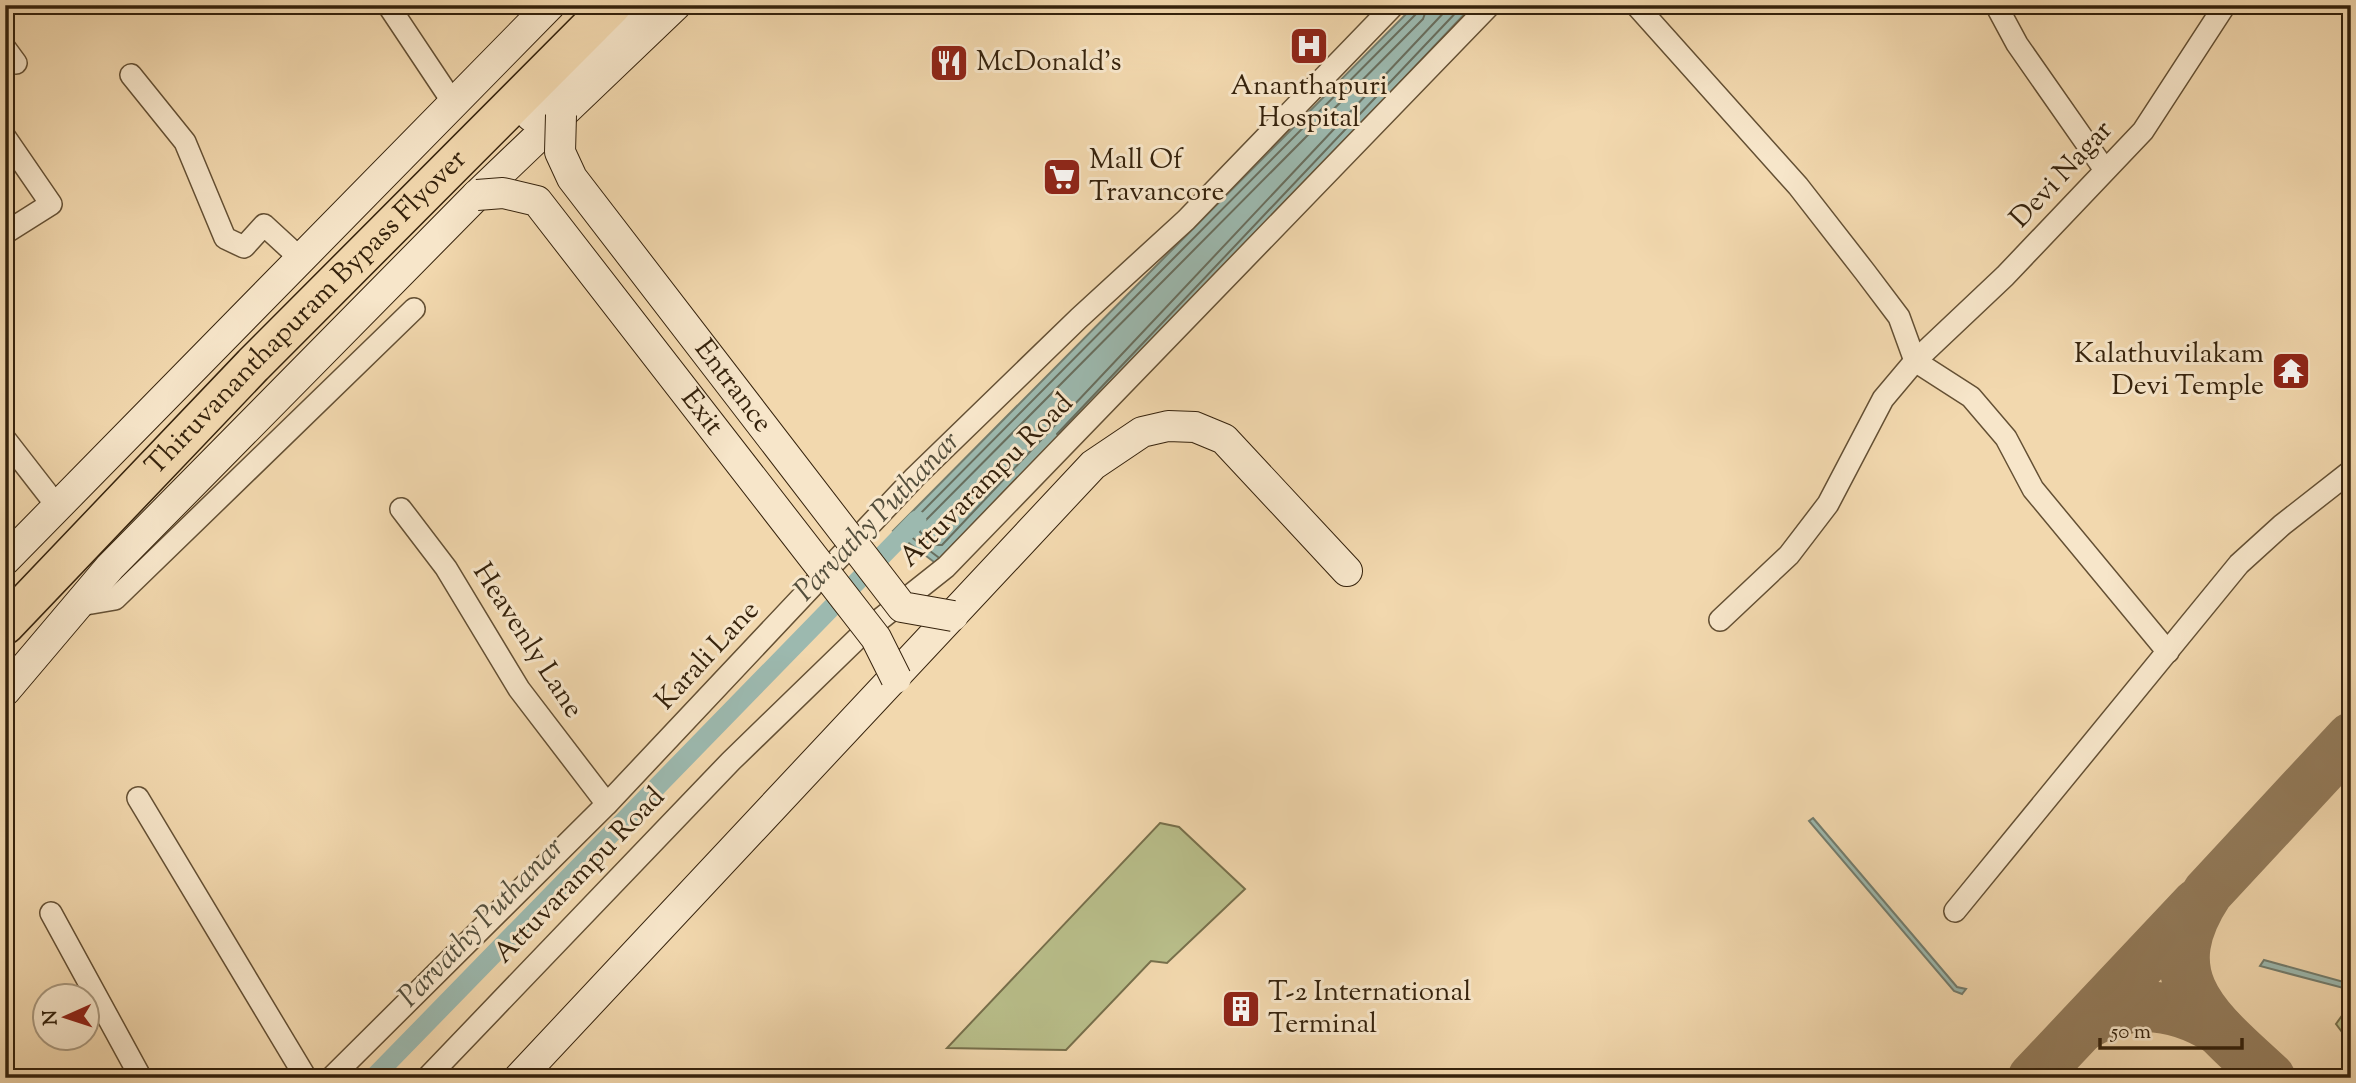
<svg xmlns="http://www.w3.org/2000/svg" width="2356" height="1083" font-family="'Sorts Mill Goudy',serif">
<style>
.green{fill:#b9bf8b;stroke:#77704c;stroke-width:2}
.water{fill:#9cb9af;stroke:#737d6e;stroke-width:2}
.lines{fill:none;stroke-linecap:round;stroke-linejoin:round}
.shore{stroke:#686e5e;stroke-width:2}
.canal{stroke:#9cb9af;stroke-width:19}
.taxiway{stroke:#947d5d;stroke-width:51}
.street-casing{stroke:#645034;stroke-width:24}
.secondary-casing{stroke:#35220c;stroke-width:32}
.highway-casing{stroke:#35220c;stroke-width:41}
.street{stroke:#f7e6ca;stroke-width:21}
.secondary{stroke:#f7e6ca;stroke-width:30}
.highway{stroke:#f2d8ae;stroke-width:38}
.secondary-bridge-casing{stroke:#35220c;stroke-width:32;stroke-linecap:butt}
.secondary-bridge{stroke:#f7e6ca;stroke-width:30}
.labels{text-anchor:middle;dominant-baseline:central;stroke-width:6;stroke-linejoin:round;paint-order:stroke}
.poi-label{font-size:28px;fill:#35220c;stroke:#f7e6ca;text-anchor:start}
.street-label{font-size:28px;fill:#35220c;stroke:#f7e6ca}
.water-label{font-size:30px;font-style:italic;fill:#544f3d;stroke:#f7e6ca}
</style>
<rect width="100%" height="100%" fill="#f2d8ae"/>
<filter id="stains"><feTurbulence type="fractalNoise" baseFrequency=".00286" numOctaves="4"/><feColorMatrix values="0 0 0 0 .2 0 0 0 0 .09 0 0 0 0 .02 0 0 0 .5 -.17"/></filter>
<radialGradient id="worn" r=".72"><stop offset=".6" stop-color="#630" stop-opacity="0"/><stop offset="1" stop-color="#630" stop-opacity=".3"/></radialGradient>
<g class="green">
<path d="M1160,823l19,4 66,62 -78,74 -16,-2 -85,89 -119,-2z"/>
<path d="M2351,1003v41l-15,-20z"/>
</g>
<g class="water">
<path d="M1415,5h58l-531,563 -49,-37z"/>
<path d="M1813,818l144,169 9,2 -4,5 -8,-3 -145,-170z"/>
<path d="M2264,960l87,24v6l-91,-24z"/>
</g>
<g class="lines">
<g class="shore">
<path d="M1428,5l-5,14 -504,508 1,5 17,13h5l509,-540"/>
<path d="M1057,434l406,-429"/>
<path d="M938,557l-32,-24v-5l511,-515 2,-8"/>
</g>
<path class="canal" d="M373,1078l544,-558"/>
<g class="taxiway">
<path d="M2083,1026c45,-29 93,-23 136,4"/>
<path d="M2033,1078l164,-174"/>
<path d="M2270,1078c-61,-57 -120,-98 -62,-186l143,-154"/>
</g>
<g class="street-casing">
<g id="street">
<path d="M388,5l66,99"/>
<path d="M1636,5l162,181 67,86 34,45 16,44 56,36 35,41 27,51 135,163"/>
<path d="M1996,5l21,39 88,126"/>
<path d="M5,48l11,15"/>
<path d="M131,75l54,67 40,96 19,9 20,-22 37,34"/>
<path d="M5,137l46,67 -46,29"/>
<path d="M5,439l52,67"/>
<path d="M401,509l45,59 73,121 88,115"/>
<path d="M80,605l35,-6 299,-290"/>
<path d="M1720,620l69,-65 39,-51 55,-105 32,-38 90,-85 138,-145 82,-126"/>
<path d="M138,798l168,280"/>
<path d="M1955,911l284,-347 43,-39 69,-54"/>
<path d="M51,913l90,165"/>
<path d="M331,1078l276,-274 308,-327 164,-159 107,-98 208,-215"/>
<path d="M427,1078l304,-317 133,-129 82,-65 544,-562"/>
</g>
</g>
<g class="secondary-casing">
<g id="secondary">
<path d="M531,116l112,-111"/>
<path d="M5,560l545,-555"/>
<path d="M5,691l105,-124 367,-372 199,-190"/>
<path d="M519,1078l574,-613 49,-33 26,-6 27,1 29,12 123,132"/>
</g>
</g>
<g class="highway-casing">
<g id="highway">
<path id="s1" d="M5,625l248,-260 359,-360"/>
</g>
</g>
<use href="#street" class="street"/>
<use href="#secondary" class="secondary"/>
<use href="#highway" class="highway"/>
<g class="secondary-bridge-casing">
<g id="secondary-bridge">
<path id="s2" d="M561,115l-1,37 12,26 330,429 51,9"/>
<path id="s3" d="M477,195l26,-2 34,8 339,437 20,40"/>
</g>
</g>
<use href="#secondary-bridge" class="secondary-bridge"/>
</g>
<defs>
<g id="hospital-square" transform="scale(2.0125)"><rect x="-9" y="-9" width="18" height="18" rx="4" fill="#8f2418" stroke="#f7e6ca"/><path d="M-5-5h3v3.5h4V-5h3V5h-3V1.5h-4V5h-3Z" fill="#fff"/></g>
<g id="restaurant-square" transform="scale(2.0125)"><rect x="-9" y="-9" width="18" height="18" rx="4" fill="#8f2418" stroke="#f7e6ca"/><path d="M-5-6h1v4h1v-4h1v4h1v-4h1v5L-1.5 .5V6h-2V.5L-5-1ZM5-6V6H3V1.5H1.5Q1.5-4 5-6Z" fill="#fff"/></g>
<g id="supermarket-square" transform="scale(2.0125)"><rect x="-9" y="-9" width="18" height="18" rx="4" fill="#8f2418" stroke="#f7e6ca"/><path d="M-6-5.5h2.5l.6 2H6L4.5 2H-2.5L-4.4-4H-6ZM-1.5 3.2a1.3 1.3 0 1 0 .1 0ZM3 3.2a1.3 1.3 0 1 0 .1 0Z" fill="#fff"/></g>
<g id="temple-square" transform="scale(2.0125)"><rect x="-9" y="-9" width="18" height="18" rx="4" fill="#8f2418" stroke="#f7e6ca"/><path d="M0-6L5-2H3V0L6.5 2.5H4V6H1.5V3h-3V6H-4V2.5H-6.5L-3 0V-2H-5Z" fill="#fff"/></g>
<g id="building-square" transform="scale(2.0125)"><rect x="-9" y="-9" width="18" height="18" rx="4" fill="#8f2418" stroke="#f7e6ca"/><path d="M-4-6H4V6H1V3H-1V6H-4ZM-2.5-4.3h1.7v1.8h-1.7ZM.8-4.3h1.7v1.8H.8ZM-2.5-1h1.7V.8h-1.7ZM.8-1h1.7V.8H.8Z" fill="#fff"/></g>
</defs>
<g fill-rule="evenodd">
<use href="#hospital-square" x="1309" y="46"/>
<use href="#restaurant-square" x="949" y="63"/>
<use href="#supermarket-square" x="1062" y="177"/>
<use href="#temple-square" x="2291" y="371"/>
<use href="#building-square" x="1241" y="1009"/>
</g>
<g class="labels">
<g class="poi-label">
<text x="976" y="63">McDonald's</text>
<text x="1309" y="87" text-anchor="middle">Ananthapuri<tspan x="1309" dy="32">Hospital</tspan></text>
<text x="1089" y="161">Mall Of<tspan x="1089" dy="32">Travancore</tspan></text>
<text x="2264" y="355" text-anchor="end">Kalathuvilakam<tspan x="2264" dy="32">Devi Temple</tspan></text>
<text x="1268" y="993">T-2 International<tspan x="1268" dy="32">Terminal</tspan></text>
</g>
<g class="street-label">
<text transform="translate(2062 175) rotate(-47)">Devi Nagar</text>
<text stroke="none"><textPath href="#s1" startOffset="434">Thiruvananthapuram Bypass Flyover</textPath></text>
<text stroke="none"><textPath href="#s2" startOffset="329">Entrance</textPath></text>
<text stroke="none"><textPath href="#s3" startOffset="329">Exit</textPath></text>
<text transform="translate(987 481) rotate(-45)">Attuvarampu Road</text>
<text transform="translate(527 641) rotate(57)">Heavenly Lane</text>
<text transform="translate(708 656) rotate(-47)">Karali Lane</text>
<text transform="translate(580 876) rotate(-46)">Attuvarampu Road</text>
</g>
<g class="water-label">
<text transform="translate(878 517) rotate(-46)">Parvathy Puthanar</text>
<text transform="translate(482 923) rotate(-46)">Parvathy Puthanar</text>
</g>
</g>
<rect width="2356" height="1083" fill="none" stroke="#f2d8ae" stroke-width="28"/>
<rect x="7" y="7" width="2342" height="1069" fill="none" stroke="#35220c" stroke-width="3.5"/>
<rect x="14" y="14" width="2328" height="1055" fill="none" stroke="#35220c" stroke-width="2"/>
<g transform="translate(66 1017) rotate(267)"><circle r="33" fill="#f7e6ca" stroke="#a9987e" stroke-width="2"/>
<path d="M0-5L12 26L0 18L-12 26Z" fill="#8f2418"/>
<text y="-10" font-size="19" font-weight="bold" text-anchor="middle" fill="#35220c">N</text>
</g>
<path d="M2100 1038v10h142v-10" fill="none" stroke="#35220c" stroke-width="3.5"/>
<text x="2111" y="1038" font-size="21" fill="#35220c" stroke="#f7e6ca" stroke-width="5" paint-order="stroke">50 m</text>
<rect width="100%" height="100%" filter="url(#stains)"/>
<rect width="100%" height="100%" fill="url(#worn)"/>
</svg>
